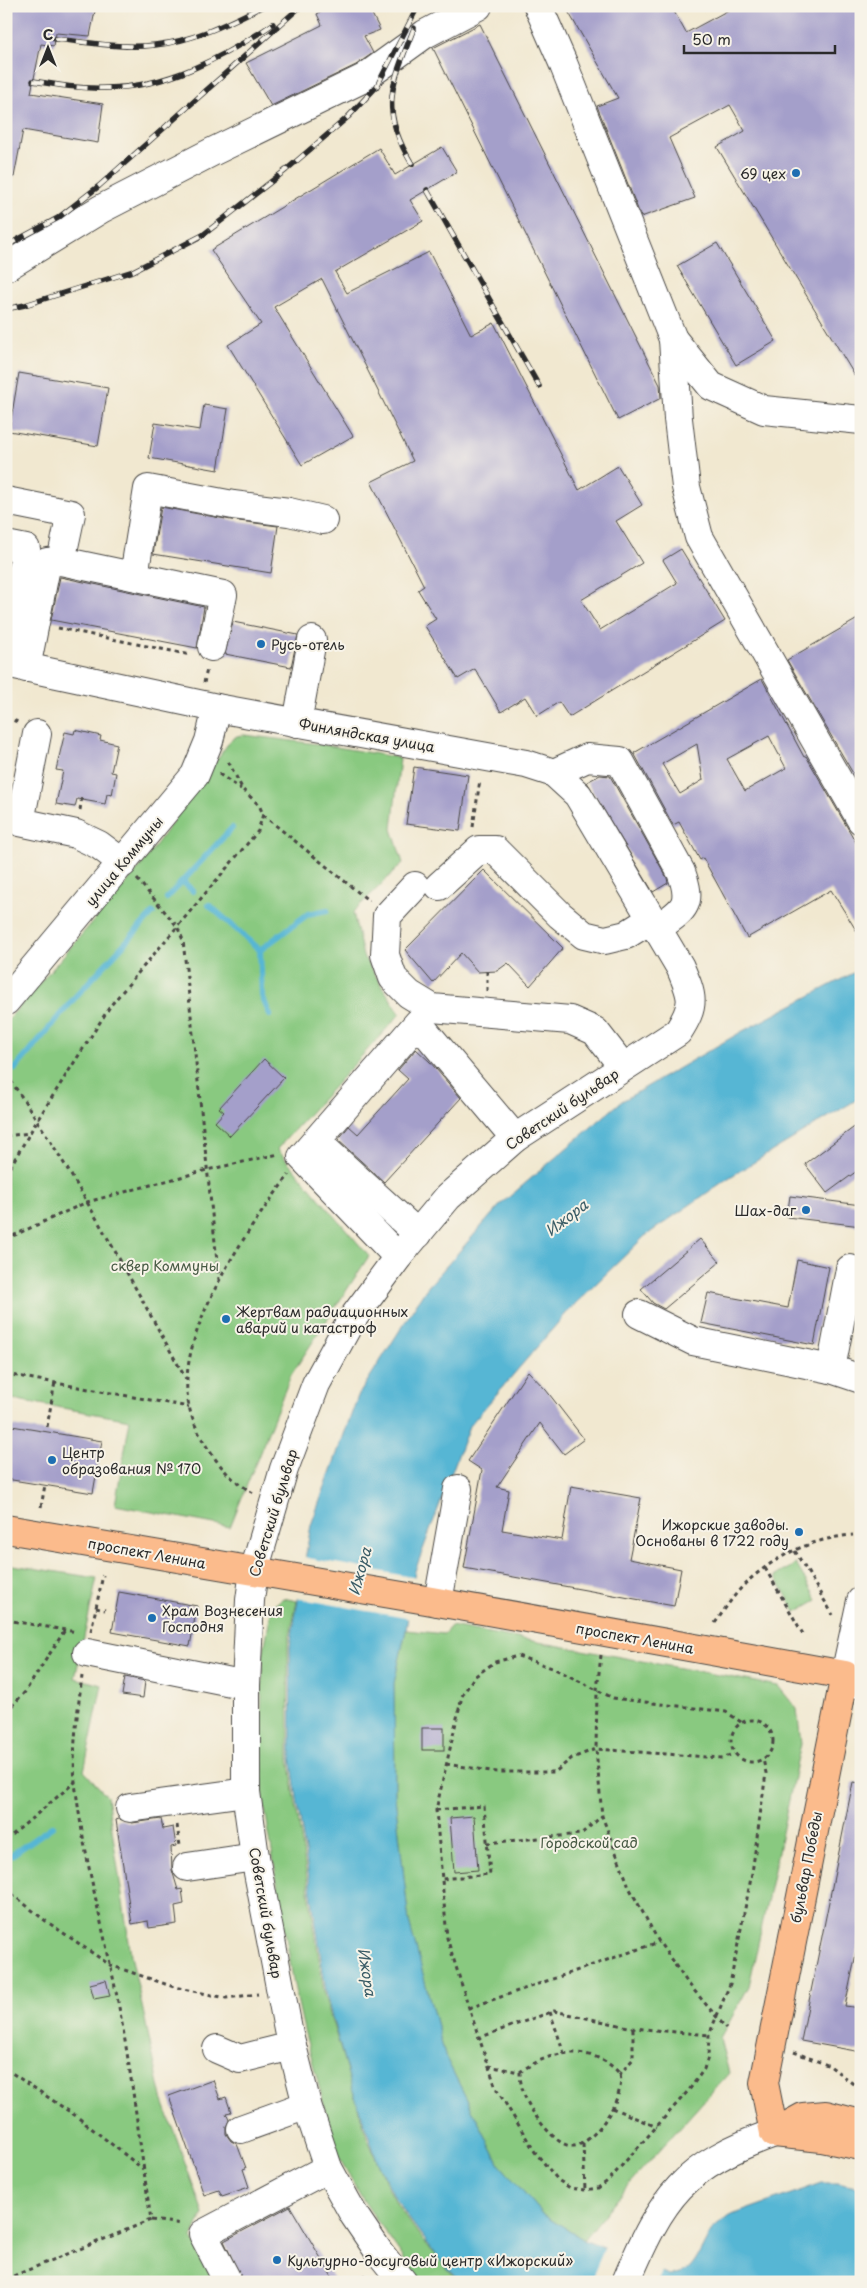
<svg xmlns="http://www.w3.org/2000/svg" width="867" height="2288" font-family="'Playpen Sans',sans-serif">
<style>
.green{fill:#89c980;stroke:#5a7a56}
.water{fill:#56b6d4;stroke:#407080}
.pier{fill:#f1e8d0}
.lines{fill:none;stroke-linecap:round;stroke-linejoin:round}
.stream{stroke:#56b6d4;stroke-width:6}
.building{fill:#a49fca;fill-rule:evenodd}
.minor-casing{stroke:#494744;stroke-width:30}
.major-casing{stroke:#494744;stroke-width:30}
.path{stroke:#494744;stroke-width:3;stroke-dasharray:4 4;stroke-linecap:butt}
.minor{stroke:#fff;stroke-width:28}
.major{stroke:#fbbb8c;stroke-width:28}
.rail-casing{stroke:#2b2b2b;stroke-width:5.5}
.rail{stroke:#f7f3e8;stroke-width:4;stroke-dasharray:11;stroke-linecap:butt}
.poi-dot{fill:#1f6fb2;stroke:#f7f3e8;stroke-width:2}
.labels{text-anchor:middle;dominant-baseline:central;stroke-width:4;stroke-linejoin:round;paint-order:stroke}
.poi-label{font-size:14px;fill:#2b2b2b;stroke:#f7f3e8;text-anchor:start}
.street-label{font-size:14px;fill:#2b2b2b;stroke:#f7f3e8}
.park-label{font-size:14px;fill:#475a44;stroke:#f7f3e8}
.water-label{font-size:15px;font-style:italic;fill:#3a5c66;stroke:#f7f3e8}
</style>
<rect width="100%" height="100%" fill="#f7f3e8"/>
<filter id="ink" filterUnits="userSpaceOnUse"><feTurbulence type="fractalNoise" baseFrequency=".02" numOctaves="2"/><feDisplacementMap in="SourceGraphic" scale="10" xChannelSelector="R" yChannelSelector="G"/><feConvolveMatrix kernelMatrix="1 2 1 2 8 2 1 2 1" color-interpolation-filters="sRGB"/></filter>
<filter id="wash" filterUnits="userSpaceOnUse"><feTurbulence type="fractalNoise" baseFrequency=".0096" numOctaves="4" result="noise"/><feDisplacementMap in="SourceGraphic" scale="20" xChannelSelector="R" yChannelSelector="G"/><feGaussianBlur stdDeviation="1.12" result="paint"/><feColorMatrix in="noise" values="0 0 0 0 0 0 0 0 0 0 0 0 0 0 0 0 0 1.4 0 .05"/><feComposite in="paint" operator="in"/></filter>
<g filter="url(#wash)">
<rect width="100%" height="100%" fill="#f1e8d0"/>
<g class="green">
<path d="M244,735l81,10 75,13 -8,71 11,34 -50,49 10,44 37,58 -123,135 92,107 -78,119 -61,152 -115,-22 15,-85 -124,-22v-376l135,-156 89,-125 7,-5z"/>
<path d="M6,1564l91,14 -22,100 27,7 -18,86 23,25 24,159 31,143 41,115 -11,25 26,44h-212z"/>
<path d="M796,1564l21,36 -21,12 -21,-36z"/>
<path d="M283,1598l14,3 -9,44 1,113 36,240 42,139 21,50 10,19 24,33 37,43h-36l-8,-8 -50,-71 -28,-49 -33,-124 -10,-45 -31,-188 -2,-76 2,-66 9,-48z"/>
<path d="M451,1626l327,60 19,23 4,35 -52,242 -29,53 9,34 -102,113 -43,54 -42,-27 -42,-48 -55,-109 -36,-134 -14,-125 -1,-114 12,-53 38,4z"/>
</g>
<path class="water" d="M861,969v128l-131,80 -85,59 -76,74 -100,116 -54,145 -9,59 -12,53 1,114 14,125 36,134 55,109 42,48 42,27 85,36c26,-1 30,-26 42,-44 5,-7 12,-11 18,-16l93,-33h15l24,5v94h-400l-21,-22 -30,-40 -16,-24 -16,-33 -27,-78 -24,-86 -36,-241 -1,-112 21,-121 47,-129 68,-107 76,-86 120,-102 119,-69z"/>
<g class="pier">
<path d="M303,1557l114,21 -6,41 -115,-21z"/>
<path d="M605,2247l57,25 -5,10h-67z"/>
</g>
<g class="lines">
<g class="stream">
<path d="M182,881l11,10"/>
<path d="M167,898l65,-70"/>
<path d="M209,905l51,45 2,46 8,19"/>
<path d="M260,950l48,-36 19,-4"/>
<path d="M15,1069l62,-74 76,-82"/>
<path d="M6,1859l47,-33"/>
</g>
</g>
<g id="blocks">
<g class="building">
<path d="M6,6h90l-6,30 -34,-3 -2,13 -13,-2 -10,49 72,11 -5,39 -75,-13 -9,47 -8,-1z"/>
<path d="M332,6h36l12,24 -16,6 9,17 -17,12 -85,41 -25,-43 76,-38 -5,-11z"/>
<path d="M565,6h106l15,27 50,-27h125v380l-144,-239 28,-16 -15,-26 -61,33 26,60 -54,19 -44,-111 21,-8z"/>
<path d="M480,24l180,361 1,13 -43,22 -185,-372z"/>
<path d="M442,147l15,25 -47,28 13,21 -88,51 12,21 82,-41 42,83 23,-12 85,167 39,-24 24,39 -26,16 26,42 -61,37 19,30 77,-47 -14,-23 18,-11 44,72 -156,96 -10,-15 -22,14 -12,-19 -24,15 -26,-43 -17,10 -33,-53 11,-7 -18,-29 6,-4 -53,-104 42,-21 -91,-182 -48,28 79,129 -51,29 -74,-120 33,-21 -50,-74 168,-102 16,27z"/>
<path d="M717,243l59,98 -40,24 -59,-99z"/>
<path d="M19,373l89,15 -10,58 -89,-15z"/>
<path d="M204,405l24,4 -10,61 -69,-12 6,-35 45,7z"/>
<path d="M161,507l70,13 47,6 -7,47 -118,-19z"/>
<path d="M60,577l144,30 -7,41 -146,-28z"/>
<path d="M861,617v170l-74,-127z"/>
<path d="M233,622l65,13 -7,32 -66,-13z"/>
<path d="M762,679l42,78 2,-1 55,95v87l-30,-48 -84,48 -44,-80 -3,2 -21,-38 -6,3 -38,-70 -1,-2zM769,736l17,32 -41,23 -18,-32zM697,744l6,36 -23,14 -18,-30z"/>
<path d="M75,730l26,6 -1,4 17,4 -6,28 5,1 -4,22 -5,-1 -2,10 -28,-5 -2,8 -19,-3 7,-33 -7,-1 9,-38 9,2z"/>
<path d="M414,767l54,8 -8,56 -54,-7z"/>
<path d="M600,775l10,1 57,102 1,5 -15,9 -66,-110z"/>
<path d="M484,870l79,78 -33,38 -22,-23 -11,8 -19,1 -17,-19 -28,30 -28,-33z"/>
<path d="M416,1049l14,13 31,36 -77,84 -46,-42 11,-14 9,8 50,-55 -10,-9z"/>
<path d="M264,1059l20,19 -54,58 -15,-14 9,-10 -5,-4z"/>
<path d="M861,1122v46l-34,25 -22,-29z"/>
<path d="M790,1196l71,9v21l-74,-9z"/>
<path d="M700,1239l20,23 -56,47 -11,-6 -12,-14z"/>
<path d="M797,1260l32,7 -15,78 -113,-22 7,-30 80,15z"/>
<path d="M528,1371l18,19 38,49 -20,15 -24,-31 -43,64 12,3 -7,40 60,10 9,-54 70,12 -12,61 52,10 -7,37 -210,-38 18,-98 -14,-9z"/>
<path d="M6,1425l96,16 -9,52 -87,-14z"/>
<path d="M119,1592l78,14 -7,40 -78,-14z"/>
<path d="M125,1677l20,4 -2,17 -21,-3z"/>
<rect x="422" y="1728" width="22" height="22"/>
<path d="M853,1782l8,1v147l-16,76 16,2v44l-60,-11z"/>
<path d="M474,1816l4,54 -24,2 -4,-54z"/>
<path d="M119,1819l13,4 29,-4 2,10 10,-2 3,19 -5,1 1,23 6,20 4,-1 2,15 -9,2 2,18 -28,4 -1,-7 -16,3 -16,-104z"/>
<path d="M106,1980l4,16 -16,3 -4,-15z"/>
<path d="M213,2080l7,19 6,-2 5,15 -5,1 3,7 -3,7v7l5,7 6,3 9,24 -3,1 6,18 -27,9 -3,-6 -15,5 -35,-99z"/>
<path d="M290,2206l45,76h-92l-19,-41z"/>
</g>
</g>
</g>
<g filter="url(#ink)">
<use href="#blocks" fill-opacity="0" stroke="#494744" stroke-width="1"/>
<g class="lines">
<g class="minor-casing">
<g id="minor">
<path d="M538,6l25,57 110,276 38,47 53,24 97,10"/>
<path d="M6,267l95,-58 111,-57 152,-74 61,-44 53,-28"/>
<path d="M673,339l5,80 8,68 13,50 162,283"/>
<path d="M6,501l65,13 -10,47 162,34 -11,52"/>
<path d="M6,545l20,4 -20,100"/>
<path d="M134,576l14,-87 85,16 56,7 34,8"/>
<path d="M6,663l211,45 309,56 28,9 24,22 102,172c13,30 16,37 -2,65l-163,106 -67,59 -50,60 -48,65 -34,62 -32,85 -30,102 -4,29 -4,85v107l9,65 34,177 18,71 21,63 26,47 25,37 24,30"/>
<path d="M26,668l21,-106 14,-1"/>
<path d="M297,723l15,-83"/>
<path d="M37,734l-17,88 56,12 23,11 24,18"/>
<path d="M554,773l33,-15 33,3 61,111c13,34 2,38 -25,57"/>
<path d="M415,886l-28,30 -2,39 8,23 16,16 23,14 138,12 25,11 28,36"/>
<path d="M439,886l40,-36h16l65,65 24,20 21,5 21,-5 24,-15"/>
<path d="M6,1001l189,-226 14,-34 8,-33"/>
<path d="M316,1141l102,93"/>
<path d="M398,1257l-96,-100 116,-134 97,115"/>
<path d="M639,1314l54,27 138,28 30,10"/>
<path d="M831,1369l19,-100"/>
<path d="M861,1601l-16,74 16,10"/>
<path d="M438,1602l20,-113"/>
<path d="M87,1653l159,32"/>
<path d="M130,1808l116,-16"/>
<path d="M187,1867l68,-10"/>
<path d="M217,2049l23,10 52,-13"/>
<path d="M241,2129l66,-24"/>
<path d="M228,2282l-25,-48 125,-66"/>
<path d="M626,2282c36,-86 58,-117 148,-149"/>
</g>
</g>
<g class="major-casing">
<g id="major">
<path d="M6,1529l420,71 419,75 -81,408 10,50"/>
<path d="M774,2133l29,-16 23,-2 35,9"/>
<path d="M774,2133l48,5 39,8"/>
</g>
</g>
<g class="path">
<path d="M58,628l133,27"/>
<path d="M204,683l3,-14"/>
<path d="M6,718l12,4"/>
<path d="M219,774l22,15"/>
<path d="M80,810l2,-14"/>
<path d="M263,815l106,86"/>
<path d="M473,827l7,-47"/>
<path d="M137,879l40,47 6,14 36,340"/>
<path d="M487,971v20"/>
<path d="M6,1074c68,97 122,202 180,305"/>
<path d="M6,1136l23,-3"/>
<path d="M6,1174l32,-55 73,-114 147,-174 5,-17 -4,-9 -16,-15 -16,-31"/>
<path d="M6,1239l81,-37 120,-32 72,-16"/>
<path d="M6,1374l183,33"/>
<path d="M47,1427l8,-45"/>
<path d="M253,1493c-9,-6 -20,-13 -27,-21 -16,-18 -32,-42 -37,-66 -16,-71 58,-176 100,-231"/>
<path d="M41,1507l4,-22"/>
<path d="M795,1551l38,64"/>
<path d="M765,1568l38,66"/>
<path d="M96,1608l9,2"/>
<path d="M6,1620l71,12"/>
<path d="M715,1623c10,-14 20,-30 33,-42 29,-26 66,-43 105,-46"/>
<path d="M91,1631l12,-56"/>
<path d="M601,1655l-4,35 -1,59 6,67 28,73 29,53 28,40 39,46"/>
<path d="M6,1712l19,-20 40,-62"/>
<circle cx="752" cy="1741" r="21"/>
<path d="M741,1722l-15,-10 -113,-14 -58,-29 -37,-13 -23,6 -21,15 -12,19 -26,114 11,128 22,70 27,80 39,64 23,28 12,8 15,2 13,-2 11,-8 80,-90 15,-21 4,-12 1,-22 21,-51 22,-111 14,-100 -3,-14"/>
<path d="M446,1764l51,8h58l17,-14 24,-9 125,9 13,-4"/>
<path d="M436,1810l48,-4 6,68 -48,5"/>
<path d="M177,1825l3,21"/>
<path d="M6,1840l69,-58"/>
<path d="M487,1843l94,-9 21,-18"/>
<path d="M6,1889l37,30 67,46 64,22 52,11 32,-4"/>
<path d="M6,1933l3,-40"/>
<path d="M469,2008l190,-66"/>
<path d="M550,2012l14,41"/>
<path d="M478,2038l76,-27 79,17 76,7"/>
<path d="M794,2052l36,14 31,24"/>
<path d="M488,2066l32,6c25,-18 58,-27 86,-10 4,3 12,8 14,13 6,20 -27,73 -49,71 -9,-1 -16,-8 -22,-14 -16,-17 -29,-37 -29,-60"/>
<path d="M6,2069l70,47 67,53"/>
<path d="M619,2075l14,-16v-31"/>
<path d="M612,2108l45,19"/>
<path d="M583,2144l2,46"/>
<path d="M151,2220l31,4"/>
<path d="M6,2268l4,10"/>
<path d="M6,2279l145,-59c-11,-73 -19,-146 -33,-218 -14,-73 -35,-146 -43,-220 -3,-35 3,-72 7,-106"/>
<path d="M355,2282l12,-8"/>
</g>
<use href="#minor" class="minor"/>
<use href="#major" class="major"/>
<g class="rail-casing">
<g id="rail">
<path d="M55,39c33,3 67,10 100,6 39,-4 74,-22 108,-39"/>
<path d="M33,81c24,4 48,8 73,7 60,0 118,-31 167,-64"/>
<path d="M412,164c-34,-56 -20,-79 2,-136"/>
<path d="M427,190l112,196"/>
<path d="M6,246l52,-28 41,-32 202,-180"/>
<path d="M6,309l19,-4 108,-34 70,-36 83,-65 62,-53 29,-31 41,-80"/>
</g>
</g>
<use href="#rail" class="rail"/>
</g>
</g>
<g class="poi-dot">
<circle cx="796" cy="173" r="5"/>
<circle cx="261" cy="644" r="5"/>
<circle cx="806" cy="1210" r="5"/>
<circle cx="226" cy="1319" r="5"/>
<circle cx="52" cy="1460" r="5"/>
<circle cx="799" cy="1532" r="5"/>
<circle cx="152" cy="1618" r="5"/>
<circle cx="277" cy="2260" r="5"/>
</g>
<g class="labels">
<g class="poi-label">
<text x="786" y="173" text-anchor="end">69 цех</text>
<text x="271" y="644">Русь-отель</text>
<text x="796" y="1210" text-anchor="end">Шах-даг</text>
<text x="236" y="1311">Жертвам радиационных<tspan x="236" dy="16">аварий и катастроф</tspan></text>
<text x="62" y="1452">Центр<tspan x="62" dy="16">образования № 170</tspan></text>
<text x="789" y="1524" text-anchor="end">Ижорские заводы.<tspan x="789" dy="16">Основаны в 1722 году</tspan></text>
<text x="162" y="1610">Храм Вознесения<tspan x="162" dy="16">Господня</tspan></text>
<text x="287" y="2260">Культурно-досуговый центр «Ижорский»</text>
</g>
<g class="street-label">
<text transform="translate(367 735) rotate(10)">Финляндская улица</text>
<text transform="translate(124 861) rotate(-50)">улица Коммуны</text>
<text transform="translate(562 1109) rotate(-34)">Советский бульвар</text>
<text transform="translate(273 1513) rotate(-73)">Советский бульвар</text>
<text transform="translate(147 1553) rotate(10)">проспект Ленина</text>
<text transform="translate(635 1638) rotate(10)">проспект Ленина</text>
<text transform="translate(806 1867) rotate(-79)">бульвар Победы</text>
<text transform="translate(266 1913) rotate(80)">Советский бульвар</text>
</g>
<g class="park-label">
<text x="165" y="1265">сквер Коммуны</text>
<text x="589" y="1842">Городской сад</text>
</g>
<g class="water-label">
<text transform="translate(566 1217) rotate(-38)">Ижора</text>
<text transform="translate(359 1571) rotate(-75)">Ижора</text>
<text transform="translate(368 1972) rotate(81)">Ижора</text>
</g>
</g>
<rect width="867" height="2288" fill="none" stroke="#f7f3e8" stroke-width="25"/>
<g transform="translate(48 48)" stroke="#f7f3e8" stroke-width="4" paint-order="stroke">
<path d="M0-4L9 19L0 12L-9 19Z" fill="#2b2b2b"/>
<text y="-8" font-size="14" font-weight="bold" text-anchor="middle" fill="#2b2b2b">С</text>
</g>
<path d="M684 45v8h151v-8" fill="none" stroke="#2b2b2b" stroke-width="2.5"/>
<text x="692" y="45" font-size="15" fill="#2b2b2b" stroke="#f7f3e8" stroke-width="4" paint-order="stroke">50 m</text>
</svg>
